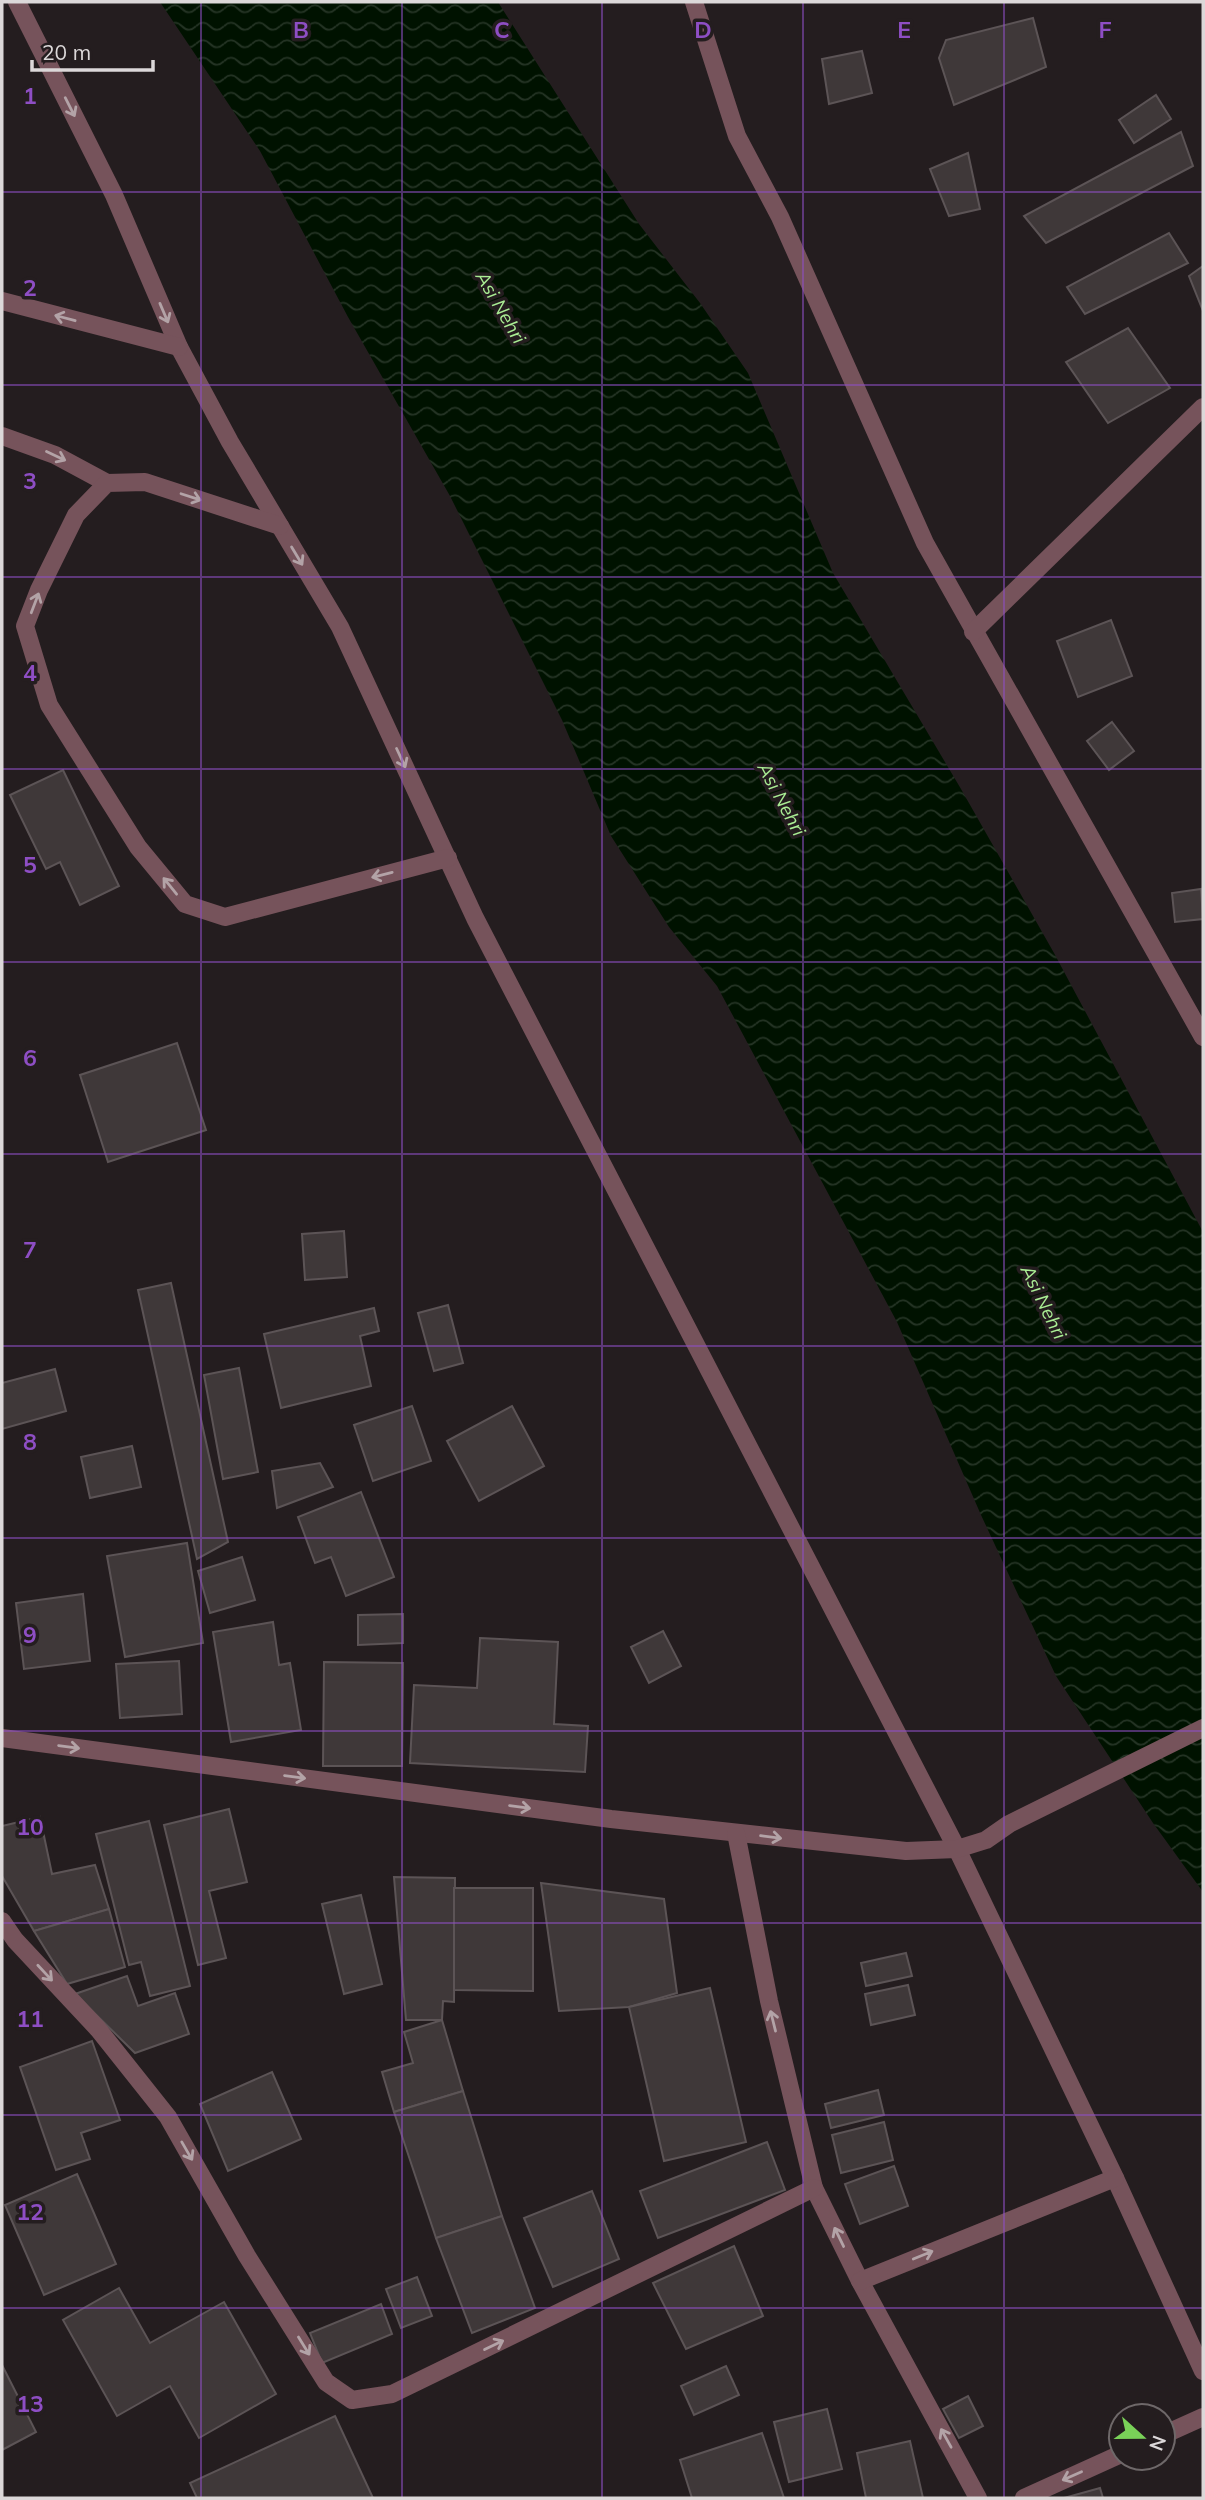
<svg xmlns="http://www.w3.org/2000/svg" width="1205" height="2500" font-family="Mulish,sans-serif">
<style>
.water{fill:url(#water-waves)}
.building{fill:#3f3839;stroke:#5c5456;stroke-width:2}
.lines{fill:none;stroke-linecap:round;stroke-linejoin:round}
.street{stroke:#76535b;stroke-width:18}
.oneway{stroke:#b3a3a7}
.grid{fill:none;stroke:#8e4ec4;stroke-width:2;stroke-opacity:0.55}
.labels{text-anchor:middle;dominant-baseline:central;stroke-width:7;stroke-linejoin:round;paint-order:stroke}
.water-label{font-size:19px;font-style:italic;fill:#aaed94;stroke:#241d1f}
.grid-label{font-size:23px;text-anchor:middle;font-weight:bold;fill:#8e4ec4;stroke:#241d1f;stroke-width:7;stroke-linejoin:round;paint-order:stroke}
</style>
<defs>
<pattern id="water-waves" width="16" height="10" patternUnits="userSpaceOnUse" patternTransform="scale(1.75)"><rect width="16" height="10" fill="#001200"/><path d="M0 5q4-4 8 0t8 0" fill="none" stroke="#253425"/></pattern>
</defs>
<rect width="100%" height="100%" fill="#241d1f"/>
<path class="water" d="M160,2h338l141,222 61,79 48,70 85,200 128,216 93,164 149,279v660l-50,-69 -97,-147 -75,-161 -84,-193 -180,-336 -48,-59 -58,-91 -49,-116 -112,-224 -102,-179 -88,-166z"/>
<g class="building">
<path d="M1033,18l13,49 -92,38 -15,-47 7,-18z"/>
<path d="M862,51l10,42 -43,11 -7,-45z"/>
<path d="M1156,95l15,24 -37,24 -15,-23z"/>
<path d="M1181,132l12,34 -147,77 -22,-27z"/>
<path d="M968,153l12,56 -31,7 -19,-47z"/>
<path d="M1169,233l19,30 -103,51 -18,-27z"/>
<path d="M1203,266v45l-14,-35z"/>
<path d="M1128,328l42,60 -62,35 -42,-61z"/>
<path d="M1111,620l21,56 -54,21 -21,-56z"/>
<path d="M1112,722l22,29 -25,19 -22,-29z"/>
<path d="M63,770l56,116 -39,19 -20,-43 -14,7 -36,-74z"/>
<path d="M1201,889l2,30 -28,3 -3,-29z"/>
<path d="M177,1043l29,87 -98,32 -28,-87z"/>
<path d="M344,1231l3,46 -42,3 -3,-46z"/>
<path d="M171,1283l57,259 -31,17 -59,-269z"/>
<path d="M448,1305l15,58 -29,8 -16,-58z"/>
<path d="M374,1308l5,23 -19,5 11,50 -90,22 -17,-74z"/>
<path d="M239,1368l19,104 -35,7 -19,-104z"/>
<path d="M55,1369l11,42 -64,18v-46z"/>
<path d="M412,1406l19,55 -58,20 -19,-56z"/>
<path d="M512,1406l32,60 -65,35 -32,-60z"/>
<path d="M132,1446l9,41 -51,11 -9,-41z"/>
<path d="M320,1463l13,24 -56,21 -5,-37z"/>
<path d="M361,1492l33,85 -48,19 -15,-39 -16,6 -17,-46z"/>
<path d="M187,1543l16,100 -78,14 -18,-101z"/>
<path d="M242,1557l13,43 -45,13 -12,-42z"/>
<path d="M83,1594l7,67 -66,8 -8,-66z"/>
<path d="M403,1614v29l-45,2v-30z"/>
<path d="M273,1622l6,43 11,-2 11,67 -70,12 -18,-110z"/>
<path d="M663,1631l18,35 -32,17 -18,-36z"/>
<path d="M480,1638l78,4 -4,82 34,2 -3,46 -175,-9 4,-78 63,3z"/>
<path d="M179,1661l3,53 -62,4 -4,-54z"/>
<path d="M324,1662l79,1 -1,103h-79z"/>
<path d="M229,1809l18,73 -38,9 17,67 -28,7 -34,-140z"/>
<path d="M40,1817l12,57 43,-9 14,44 -75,22 -32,-55v-50z"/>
<path d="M149,1821l41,165 -40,10 -9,-34 -12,3 -33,-131z"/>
<path d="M394,1877l61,1 -1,124 -11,-1 -1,19h-36z"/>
<path d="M541,1883l123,16 13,94 -48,14 -70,4z"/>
<path d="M454,1888h79v103l-79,-1z"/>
<path d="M361,1895l21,89 -38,10 -22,-90z"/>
<path d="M109,1909l16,58 -58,17 -33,-53z"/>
<path d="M906,1953l6,23 -46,10 -5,-23z"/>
<path d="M127,1976l11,30 37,-13 14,41 -54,19 -60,-59z"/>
<path d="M908,1985l7,30 -44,10 -6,-31z"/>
<path d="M710,1988l36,154 -82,19 -35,-154z"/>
<path d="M442,2020l21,71 -69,21 -12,-40 31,-9 -9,-31z"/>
<path d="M92,2041l28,79 -39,13 9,26 -34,11 -36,-103z"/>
<path d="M272,2072l29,67 -73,32 -28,-67z"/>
<path d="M878,2090l6,25 -53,13 -6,-24z"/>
<path d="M463,2091l39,125 -66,22 -42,-126z"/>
<path d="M884,2122l9,38 -52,13 -9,-38z"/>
<path d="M767,2142l18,48 -127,48 -18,-47z"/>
<path d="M894,2166l14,40 -48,18 -15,-40z"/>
<path d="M77,2174l39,90 -72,31 -39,-90z"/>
<path d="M592,2191l27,68 -66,28 -29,-69z"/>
<path d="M502,2216l33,92 -63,25 -36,-95z"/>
<path d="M734,2246l29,70 -77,33 -33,-66z"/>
<path d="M417,2277l15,39 -31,12 -15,-39z"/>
<path d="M119,2288l31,55 74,-41 52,92 -77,44 -29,-52 -53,30 -54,-96z"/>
<path d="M381,2304l11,30 -70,29 -12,-30z"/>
<path d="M2,2365l34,67 -34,18z"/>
<path d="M726,2366l13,29 -45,20 -13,-29z"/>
<path d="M968,2396l15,30 -24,12 -16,-29z"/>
<path d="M827,2409l15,60 -53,13 -15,-60z"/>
<path d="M335,2416l38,82h-176l-7,-15z"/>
<path d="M762,2433l22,65h-92l-12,-38z"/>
<path d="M910,2441l13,57h-57l-9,-45z"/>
<path d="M1100,2488l3,10h-39z"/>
</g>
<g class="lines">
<g class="street">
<path d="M17,2l97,193 65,152 51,95 110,185 135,291 482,931 158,329 88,193"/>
<path d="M694,2l43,134 43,81 145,326 278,494"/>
<path d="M2,301l177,46"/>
<path d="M2,436l53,19 52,28"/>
<path d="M280,526l-135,-44 -38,1 -31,32 -37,75 -14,36 24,79 89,142 47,57 40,13 223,-59"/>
<path d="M973,632l230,-225"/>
<path d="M2,1738l609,81 295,32 51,-2 29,-9 23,-16 194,-96"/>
<path d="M736,1833l33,168 45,187 46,93 118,217"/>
<path d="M2,1921l13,19 83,89 70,88 79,139 79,126 26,18 40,-6 422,-206"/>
<path d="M860,2281l255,-103"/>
<path d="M1163,2435l40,-18"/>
<path d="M1024,2498l97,-44"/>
</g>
</g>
<defs><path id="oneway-shaft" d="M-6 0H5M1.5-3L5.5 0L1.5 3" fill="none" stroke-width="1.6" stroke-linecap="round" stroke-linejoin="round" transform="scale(1.75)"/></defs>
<g class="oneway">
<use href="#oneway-shaft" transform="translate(70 107) rotate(63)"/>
<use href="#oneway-shaft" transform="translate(164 313) rotate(67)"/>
<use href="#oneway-shaft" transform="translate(65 318) rotate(-165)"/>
<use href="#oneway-shaft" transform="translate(56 456) rotate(25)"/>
<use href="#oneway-shaft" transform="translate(191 497) rotate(18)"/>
<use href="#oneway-shaft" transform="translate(297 556) rotate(59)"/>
<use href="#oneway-shaft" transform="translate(35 603) rotate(-69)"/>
<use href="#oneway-shaft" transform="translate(401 758) rotate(65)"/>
<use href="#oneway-shaft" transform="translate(382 875) rotate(166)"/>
<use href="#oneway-shaft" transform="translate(170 886) rotate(-129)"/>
<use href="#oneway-shaft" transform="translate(69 1747) rotate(8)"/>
<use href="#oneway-shaft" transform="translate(295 1777) rotate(8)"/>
<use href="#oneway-shaft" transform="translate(520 1807) rotate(8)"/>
<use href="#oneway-shaft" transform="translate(771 1837) rotate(7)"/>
<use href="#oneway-shaft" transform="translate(45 1973) rotate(47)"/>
<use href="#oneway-shaft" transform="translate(773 2021) rotate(-104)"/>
<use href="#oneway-shaft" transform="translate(187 2151) rotate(60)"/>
<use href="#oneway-shaft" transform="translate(839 2237) rotate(-116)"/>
<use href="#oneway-shaft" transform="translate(923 2255) rotate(-22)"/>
<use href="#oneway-shaft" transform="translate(494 2345) rotate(-26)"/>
<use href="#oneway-shaft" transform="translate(304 2346) rotate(58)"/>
<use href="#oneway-shaft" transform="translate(946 2438) rotate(-119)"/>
<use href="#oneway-shaft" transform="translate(1072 2476) rotate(156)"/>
</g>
<path class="grid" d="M201,2v2496M402,2v2496M602,2v2496M803,2v2496M1004,2v2496M2,192h1201M2,385h1201M2,577h1201M2,769h1201M2,962h1201M2,1154h1201M2,1346h1201M2,1538h1201M2,1731h1201M2,1923h1201M2,2115h1201M2,2308h1201"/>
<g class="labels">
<g class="water-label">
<text transform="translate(501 307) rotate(60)">Asi Nehri</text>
<text transform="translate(782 799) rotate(62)">Asi Nehri</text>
<text transform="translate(1044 1302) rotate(64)">Asi Nehri</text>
</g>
</g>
<g class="grid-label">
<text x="301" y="38">B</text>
<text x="502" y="38">C</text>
<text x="703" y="38">D</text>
<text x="904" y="38">E</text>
<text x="1105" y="38">F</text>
<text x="30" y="104">1</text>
<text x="30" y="296">2</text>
<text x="30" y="489">3</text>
<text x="30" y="681">4</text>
<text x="30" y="873">5</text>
<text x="30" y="1066">6</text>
<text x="30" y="1258">7</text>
<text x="30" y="1450">8</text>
<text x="30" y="1643">9</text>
<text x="30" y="1835">10</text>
<text x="30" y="2027">11</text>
<text x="30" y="2220">12</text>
<text x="30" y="2412">13</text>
</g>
<rect width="1205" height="2500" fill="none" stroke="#dcd8d9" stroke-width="7"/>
<g transform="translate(1142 2437) rotate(111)"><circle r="33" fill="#241d1f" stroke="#6e6869" stroke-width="2"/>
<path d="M0-5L12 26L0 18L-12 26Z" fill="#79d158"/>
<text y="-10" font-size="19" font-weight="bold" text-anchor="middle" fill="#dcd8d9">N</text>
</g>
<path d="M32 60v10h121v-10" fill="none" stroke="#dcd8d9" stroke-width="3.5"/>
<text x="42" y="60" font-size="21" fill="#dcd8d9" stroke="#241d1f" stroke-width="5" paint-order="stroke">20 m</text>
</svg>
